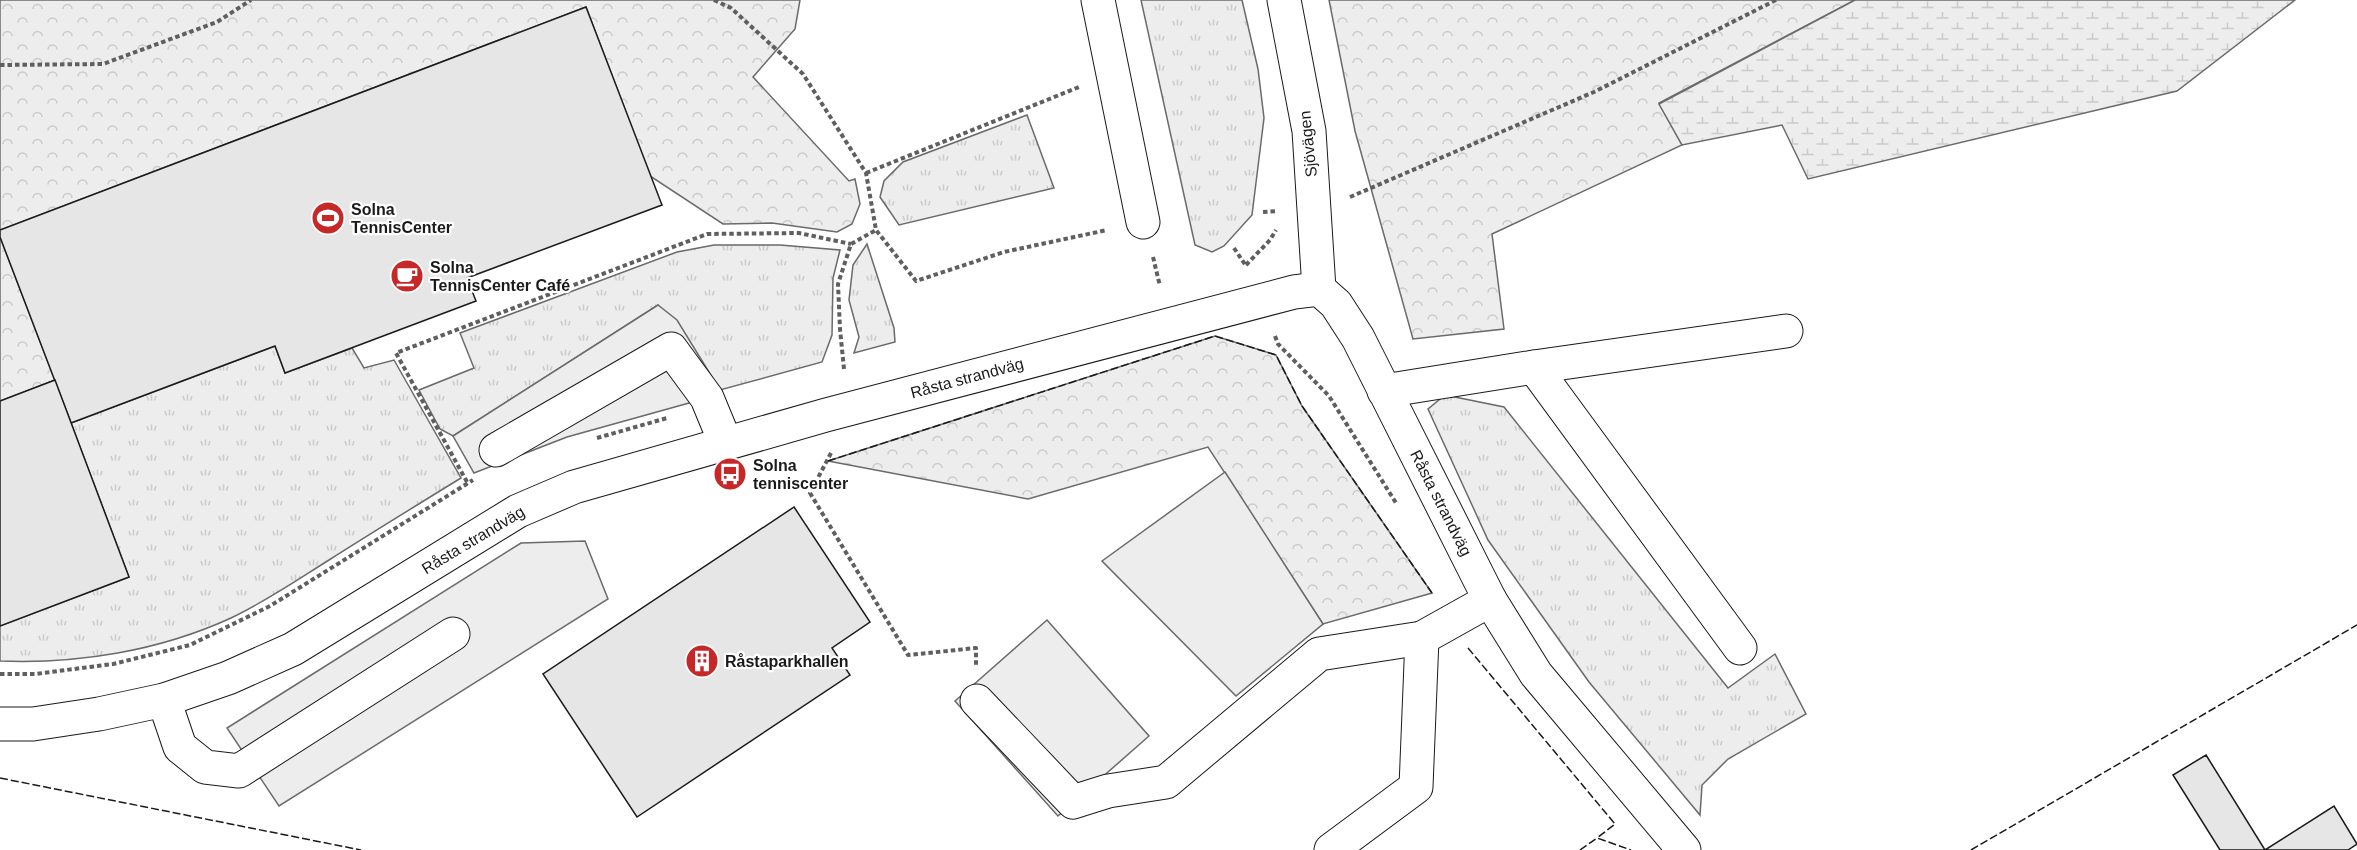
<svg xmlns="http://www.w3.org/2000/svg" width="2357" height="850" font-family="Helvetica,sans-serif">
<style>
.grass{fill:url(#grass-tufts);stroke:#6a6a6a;stroke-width:1.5}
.forest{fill:url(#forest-crowns);stroke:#6a6a6a;stroke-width:1.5}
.wetland{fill:url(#wetland-marsh);stroke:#6a6a6a;stroke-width:1.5}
.built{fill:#ededed;stroke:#6a6a6a;stroke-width:1.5}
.building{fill:#e6e6e6;stroke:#1a1a1a;stroke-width:1.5}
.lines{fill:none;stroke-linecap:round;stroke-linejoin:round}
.minor-casing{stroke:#1a1a1a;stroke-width:35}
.path{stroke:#5f5f5f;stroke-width:4;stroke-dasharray:4.5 3;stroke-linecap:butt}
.minor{stroke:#fff;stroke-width:33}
.fence{stroke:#1a1a1a;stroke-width:1.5;stroke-dasharray:8 3;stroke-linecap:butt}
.labels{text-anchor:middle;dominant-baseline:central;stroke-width:4.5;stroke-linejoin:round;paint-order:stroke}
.street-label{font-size:16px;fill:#1a1a1a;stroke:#fff}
.poi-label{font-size:16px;font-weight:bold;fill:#1a1a1a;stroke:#fff;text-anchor:start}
</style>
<defs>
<pattern id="grass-tufts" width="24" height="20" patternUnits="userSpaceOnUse" patternTransform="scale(1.5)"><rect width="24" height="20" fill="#ededed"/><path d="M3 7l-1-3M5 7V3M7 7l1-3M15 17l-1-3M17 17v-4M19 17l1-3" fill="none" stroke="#cbcbcb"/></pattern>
<pattern id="forest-crowns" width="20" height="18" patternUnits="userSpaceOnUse" patternTransform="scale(1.5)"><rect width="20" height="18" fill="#ededed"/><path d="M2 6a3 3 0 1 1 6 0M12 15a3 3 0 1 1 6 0" fill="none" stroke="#cbcbcb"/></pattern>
<pattern id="wetland-marsh" width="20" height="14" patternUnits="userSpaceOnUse" patternTransform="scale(1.5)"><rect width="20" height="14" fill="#ededed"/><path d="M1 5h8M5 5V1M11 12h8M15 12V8" fill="none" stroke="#cbcbcb"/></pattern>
</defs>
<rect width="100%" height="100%" fill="#fff"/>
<g class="grass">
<path d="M1141,0h101l16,69 6,49 -12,97 -28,31 -12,6 -17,-7z"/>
<path d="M1027,115l27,73 -155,37 -19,-28 4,-16 19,-19z"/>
<path d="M867,244l27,84 1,14 -41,11 5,-16 -10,-37 4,-35z"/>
<path d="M714,245h66l60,5 -7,28 -1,57 -10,27 -102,28 -62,-85 -205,131 -13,-7 -21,-39 55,-22 -14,-35 217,-81z"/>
<path d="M275,346l10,27 67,-25 12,20 30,-8 67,118c-44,27 -88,54 -132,82 -32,20 -64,42 -98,58 -72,33 -153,46 -231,43v-35l129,-49 -58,-154z"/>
<path d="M1445,395l59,12 224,281 47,-34 31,60 -78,45 -26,26 -2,30 -111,-133 -101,-142 -60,-131z"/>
</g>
<g class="forest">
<path d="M0,0h800l-5,29 -42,48 96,104 6,-2 5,25 -8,20 -15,8 -65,-9 -49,1 -73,-48 -64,-169 -586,223z"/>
<path d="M1329,0h526l-196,103 23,42 -190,89 12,95 -91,10 -58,-208z"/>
<path d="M0,237l55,143 -55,21z"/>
<path d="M1215,336l61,19 26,51 130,187 -109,31 -115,-177 -180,52 -200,-38z"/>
</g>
<path class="wetland" d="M1855,0h440l-118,91 -369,88 -26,-54 -100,20 -23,-41z"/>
<g class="built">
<path d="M658,305l19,15 43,70 -13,8 -140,39 -93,36 -21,-37z"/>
<path d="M1225,472l98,152 -87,72 -134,-135z"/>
<path d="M585,541l23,58 -329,207 -52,-78 294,-185z"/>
<path d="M1047,620l102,116 -91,80 -103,-115z"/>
</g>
<g class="building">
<path d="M586,7l76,198 -195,73 9,23 -191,72 -10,-27 -204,77 -71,-186v-7z"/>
<path d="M55,380l74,197 -129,49v-225z"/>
<path d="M794,507l76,115 -38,26 18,27 -213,142 -94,-143z"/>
<path d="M2206,755l59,95 69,-44 23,38 -9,6h-128l-47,-75z"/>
</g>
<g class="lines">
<g class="minor-casing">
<g id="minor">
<path d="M1098,0l45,222"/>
<path d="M1284,0l25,131 10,158"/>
<path d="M1534,367l252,-36"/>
<path d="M1384,391l150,-24 206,281"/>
<path d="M496,450l175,-101 36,49 19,46"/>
<path d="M164,700l16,47 25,20 34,4 214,-137"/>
<path d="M977,701l96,101 35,-11 58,-9 153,-128 103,-16 68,-38"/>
<path d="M0,724h33l66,-10 65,-14 64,-22 65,-29 225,-138 56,-24 252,-72 468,-123 25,-3 17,15 22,34 132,262 46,74 148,176"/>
<path d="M1331,850l85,-63 6,-149"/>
</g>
</g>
<g class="path">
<path d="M714,0l17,8 72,66 63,99 10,57 40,51 88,-29 103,-22"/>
<path d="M0,65l103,-1 114,-42 34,-22"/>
<path d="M866,173l213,-86"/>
<path d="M1350,197l244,-105 182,-92"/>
<path d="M1263,212l14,-1"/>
<path d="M1234,248l12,18"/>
<path d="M1153,257l7,29"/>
<path d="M1246,265l24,-25 6,-10"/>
<path d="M1275,336l3,8 51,52 67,107"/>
<path d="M844,369l-4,-40 -2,-45 13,-40 25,-14"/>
<path d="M597,438l70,-20"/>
<path d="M831,453l-21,40 98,162 68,-7v17"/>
<path d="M467,482l-71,-129 311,-119 92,-1 52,11"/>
<path d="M0,674h35l78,-10 77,-19 80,-39 203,-126"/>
</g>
<use href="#minor" class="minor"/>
<g class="fence">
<path d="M828,461l387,-125 61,19 26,51 130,187"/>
<path d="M1468,648l147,176 -18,14"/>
<path d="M0,778l361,72"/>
<path d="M1580,850l17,-12 34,12"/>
<path d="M1971,850l386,-225"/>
</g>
</g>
<defs>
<g id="stadium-disc" transform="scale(1.725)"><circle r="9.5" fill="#c62828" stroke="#fff"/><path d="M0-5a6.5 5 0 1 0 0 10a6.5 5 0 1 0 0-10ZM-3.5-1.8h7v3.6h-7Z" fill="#fff"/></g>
<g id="cafe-disc" transform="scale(1.725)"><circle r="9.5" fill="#c62828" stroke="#fff"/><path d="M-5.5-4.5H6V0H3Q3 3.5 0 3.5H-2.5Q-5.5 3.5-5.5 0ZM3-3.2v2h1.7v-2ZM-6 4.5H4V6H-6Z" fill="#fff"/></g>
<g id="bus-disc" transform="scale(1.725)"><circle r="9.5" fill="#c62828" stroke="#fff"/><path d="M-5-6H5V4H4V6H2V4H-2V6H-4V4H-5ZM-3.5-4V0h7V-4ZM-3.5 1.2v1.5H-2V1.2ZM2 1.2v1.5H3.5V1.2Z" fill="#fff"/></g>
<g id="building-disc" transform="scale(1.725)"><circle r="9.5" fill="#c62828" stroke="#fff"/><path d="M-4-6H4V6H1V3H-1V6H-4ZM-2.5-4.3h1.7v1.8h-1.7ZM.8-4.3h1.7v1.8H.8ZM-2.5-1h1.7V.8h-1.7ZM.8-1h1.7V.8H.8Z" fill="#fff"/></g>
</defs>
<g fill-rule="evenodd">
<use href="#stadium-disc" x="328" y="218"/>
<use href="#cafe-disc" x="407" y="276"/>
<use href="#bus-disc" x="730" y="474"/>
<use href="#building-disc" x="702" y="661"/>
</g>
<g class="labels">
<g class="street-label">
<text transform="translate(1308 144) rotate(-96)">Sjövägen</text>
<text transform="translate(967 378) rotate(-15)">Råsta strandväg</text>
<text transform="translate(1441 503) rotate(63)">Råsta strandväg</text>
<text transform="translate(473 540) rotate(-31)">Råsta strandväg</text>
</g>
<g class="poi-label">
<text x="351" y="209">Solna<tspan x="351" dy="18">TennisCenter</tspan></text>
<text x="430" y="267">Solna<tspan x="430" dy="18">TennisCenter Café</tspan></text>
<text x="753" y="465">Solna<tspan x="753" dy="18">tenniscenter</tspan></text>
<text x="725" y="661">Råstaparkhallen</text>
</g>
</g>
</svg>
